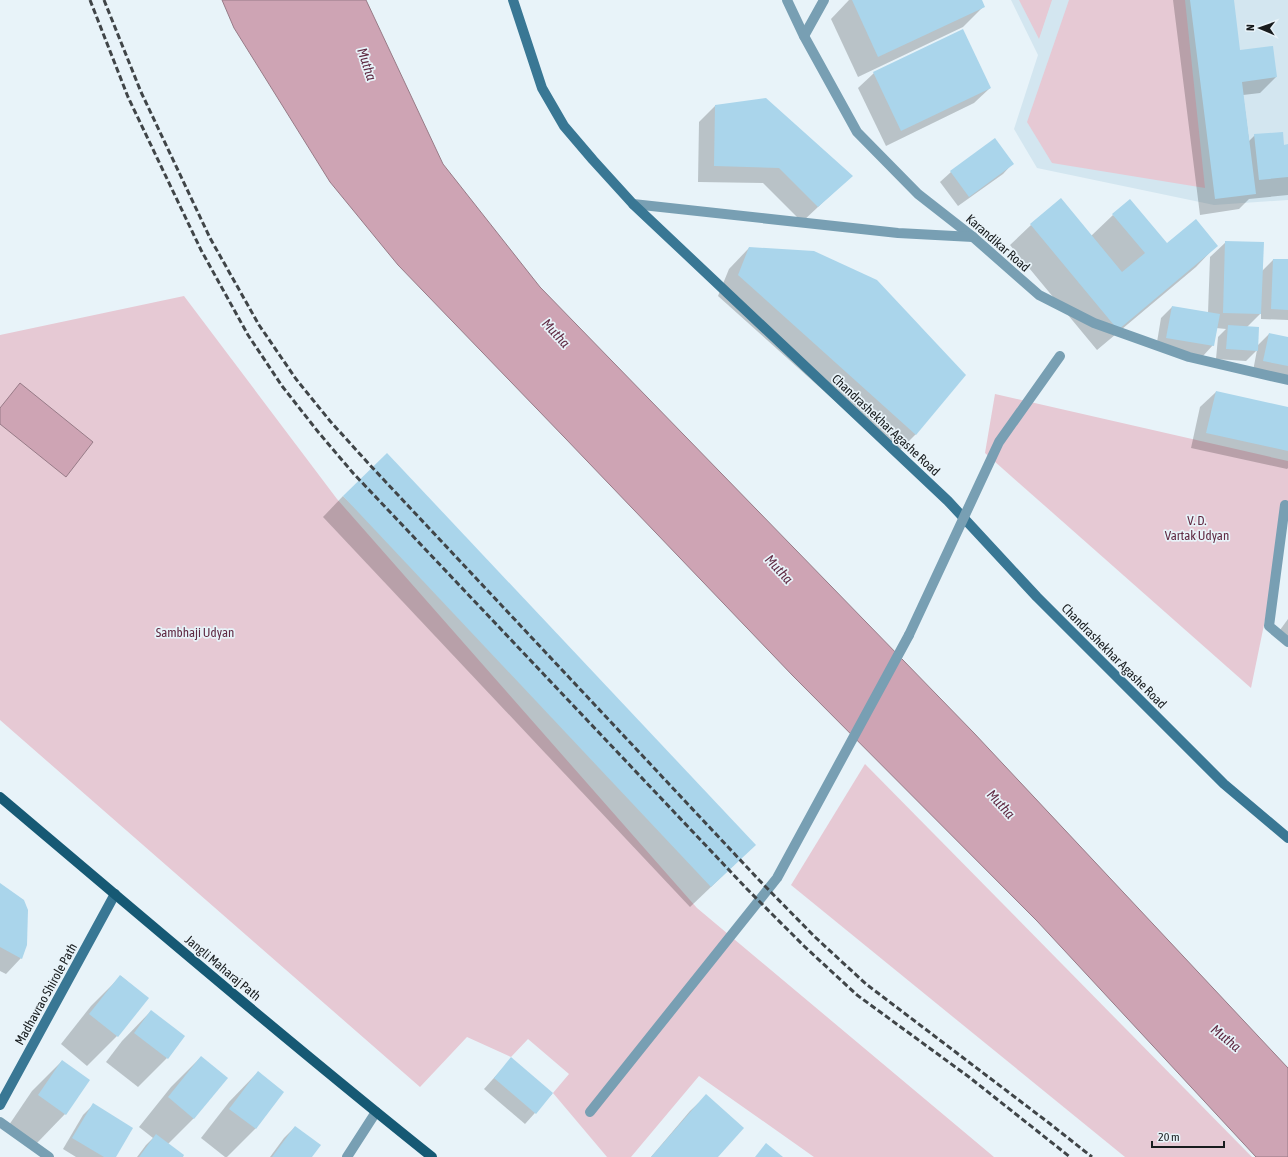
<svg xmlns="http://www.w3.org/2000/svg" width="1288" height="1157" font-family="'Asap Condensed',sans-serif">
<style>
.built{fill:#d3e6f0}
.green{fill:#e6c9d4}
.water{fill:#cea4b4;stroke:#977b87}
.shadow{fill:#0003}
.building{fill:#aad5eb}
.lines{fill:none;stroke-linecap:round;stroke-linejoin:round}
.street{stroke:#789fb3;stroke-width:10}
.secondary{stroke:#397794;stroke-width:10}
.primary{stroke:#165974;stroke-width:10}
.rail{stroke:#404548;stroke-width:3;stroke-dasharray:6 3;stroke-linecap:butt}
.street-bridge{stroke:#789fb3;stroke-width:10}
.labels{text-anchor:middle;dominant-baseline:central;stroke-width:3.5;stroke-linejoin:round;paint-order:stroke}
.street-label{font-size:13px;fill:#181c1e;stroke:#e8f3f9}
.park-label{font-size:13px;fill:#5f2942;stroke:#e8f3f9}
.water-label{font-size:14px;font-style:italic;fill:#5f2942;stroke:#e8f3f9}
</style>
<rect width="100%" height="100%" fill="#e8f3f9"/>
<path class="built" d="M1011,0h277v200l-74,5 -177,-37 -23,-39 24,-74z"/>
<g class="green">
<path d="M1019,0h33l-13,39z"/>
<path d="M1069,0h116l20,188 -153,-25 -25,-41z"/>
<path d="M184,296l153,203 360,409 297,249h-180l-115,-81 -68,81h-24l-54,-64 16,-19 -41,-35 -17,18 -44,-20 -47,50 -420,-367v-385z"/>
<path d="M995,394l293,67v47l-37,180 -266,-235z"/>
<path d="M865,764l387,393h-127l-334,-272z"/>
</g>
<g class="water">
<path d="M222,0h144l77,164 97,123 434,446 314,335v89h-32l-219,-236 -244,-245 -228,-238 -167,-173 -68,-83 -96,-154z"/>
<path d="M20,383l73,59 -27,35 -66,-53v-16z"/>
</g>
<g class="shadow">
<path d="M849,0h132l3,6 -21,21 -105,50 -27,-58z"/>
<path d="M1173,0h60l6,51 37,26 -16,16 -17,2 6,46 6,-6 28,11 5,-1v50l-39,4 -10,10 -39,6z"/>
<path d="M874,73l116,15 -16,15 -88,43 -28,-58z"/>
<path d="M715,106l136,70 -49,46 -39,-39 -65,-1 1,-60z"/>
<path d="M1013,163l-10,11 -45,32 -18,-24 11,-10z"/>
<path d="M1113,215l54,30 49,1 -20,21 -99,83 -87,-105 21,-20 60,11z"/>
<path d="M1226,242l36,29 11,-11h15v60l-27,-1v-6l-14,14 10,19 12,-12 19,4v41l-35,-8 4,-21 -11,11 -30,-2 2,-22 8,-8 -10,-1 -3,17 -10,11 -47,-8 5,-30 11,-11 36,6 2,-56z"/>
<path d="M749,248l167,186 -21,21 -177,-159 11,-27z"/>
<path d="M1216,392l72,16v60l-1,1 -96,-21 9,-41z"/>
<path d="M343,496l391,369 -44,42 -367,-390z"/>
<path d="M1288,619v18l-8,-7z"/>
<path d="M0,884l21,74 -15,16 -6,-3z"/>
<path d="M121,976l26,22 -30,38 -30,30 -26,-22 30,-38z"/>
<path d="M151,1011l16,47 -29,29 -32,-25 16,-21z"/>
<path d="M201,1057l-7,61 -26,26 14,13h-45l9,-12 7,-7 -14,-11 32,-40z"/>
<path d="M511,1059l41,35 -27,30 -41,-35z"/>
<path d="M62,1061l3,53 -29,30 -27,-19 23,-34z"/>
<path d="M258,1072l25,20 -28,37 -28,28h-2l-24,-19 28,-36z"/>
<path d="M706,1096l11,61h-66l39,-46z"/>
<path d="M93,1105l22,52h-39l-13,-8 20,-34z"/>
<path d="M295,1127l16,30h-41l14,-19z"/>
</g>
<g class="building">
<path d="M852,0h130l3,7 -107,50z"/>
<path d="M1190,0h44l6,50 33,-4 4,31 -35,5 14,112 -41,5z"/>
<path d="M963,29l28,59 -90,43 -28,-59z"/>
<path d="M766,98l87,78 -35,31 -39,-39 -65,-2 1,-61z"/>
<path d="M1283,132l1,13 4,-1v33l-29,3 -5,-46z"/>
<path d="M995,138l19,26 -45,33 -19,-26z"/>
<path d="M1061,198l61,74 23,-19 -33,-39 18,-15 37,44 29,-24 22,27 -100,84 -88,-106z"/>
<path d="M1225,241l39,1 -3,72 -38,-1z"/>
<path d="M749,247l65,4 63,29 89,95 -50,60 -178,-160z"/>
<path d="M1273,259h15v51l-17,-1z"/>
<path d="M1172,306l48,8 -6,32 -48,-8z"/>
<path d="M1228,325l31,2 -1,24 -32,-2z"/>
<path d="M1269,333l19,4v29l-25,-5z"/>
<path d="M1216,391l72,16v44l-82,-18z"/>
<path d="M387,453l369,392 -45,42 -368,-391z"/>
<path d="M0,883l24,17 4,10 -1,35 -5,14 -22,-12z"/>
<path d="M120,975l29,23 -31,39 -29,-23z"/>
<path d="M151,1010l34,26 -17,23 -34,-26z"/>
<path d="M201,1056l27,22 -34,41 -26,-22z"/>
<path d="M511,1057l42,36 -17,21 -42,-36z"/>
<path d="M62,1060l28,20 -24,35 -28,-20z"/>
<path d="M258,1071l26,21 -28,37 -27,-20z"/>
<path d="M706,1094l38,34 -26,29h-67z"/>
<path d="M93,1103l40,25 -17,29h-12l-32,-19z"/>
<path d="M295,1126l26,19 -9,12h-40z"/>
<path d="M156,1134l28,21 -1,2h-44z"/>
<path d="M766,1143l17,14h-28z"/>
</g>
<g class="lines">
<g class="street">
<path d="M787,0l17,36 53,96 61,62 55,43 66,58 55,28 95,34 99,23"/>
<path d="M804,36l20,-36"/>
<path d="M633,204l265,29 75,4"/>
<path d="M1285,505l-16,121 19,16"/>
<path d="M590,1112l187,-234 132,-243"/>
<path d="M0,1122l49,35"/>
<path d="M347,1157l29,-45"/>
</g>
<g class="secondary">
<path d="M513,0l29,88 22,38 29,34 40,44 315,297 89,96 187,187 64,54"/>
<path d="M0,1105l115,-211"/>
</g>
<path class="primary" d="M0,797c143,121 286,243 432,360"/>
<g class="rail">
<path d="M90,0l38,97 73,153 47,85 34,51 37,47 34,40 37,39 357,377 57,57 53,49 112,82 101,80"/>
<path d="M104,0l37,92 69,146 49,87 37,54 34,42 38,42 391,417 56,57 51,47 183,139 43,34"/>
</g>
<path class="street-bridge" d="M909,635l90,-193 61,-86"/>
</g>
<g class="labels">
<g class="street-label">
<text transform="translate(998 243) rotate(41)">Karandikar Road</text>
<text transform="translate(886 425) rotate(43)">Chandrashekhar Agashe Road</text>
<text transform="translate(1114 656) rotate(45)">Chandrashekhar Agashe Road</text>
<text transform="translate(223 968) rotate(40)">Jangli Maharaj Path</text>
<text transform="translate(46 994) rotate(-61)">Madhavrao Shirole Path</text>
</g>
<g class="park-label">
<text x="1197" y="520">V. D.<tspan x="1197" dy="15">Vartak Udyan</tspan></text>
<text x="195" y="632">Sambhaji Udyan</text>
</g>
<g class="water-label">
<text transform="translate(367 64) rotate(72)">Mutha</text>
<text transform="translate(556 333) rotate(47)">Mutha</text>
<text transform="translate(779 569) rotate(47)">Mutha</text>
<text transform="translate(1001 804) rotate(47)">Mutha</text>
<text transform="translate(1226 1038) rotate(39)">Mutha</text>
</g>
</g>
<g transform="translate(1260 28) rotate(272)" stroke="#e8f3f9" stroke-width="3" paint-order="stroke">
<path d="M0-3L7 15L0 10L-7 15Z" fill="#181c1e"/>
<text y="-6" font-size="11" font-weight="bold" text-anchor="middle" fill="#181c1e">N</text>
</g>
<path d="M1152 1141v6h72v-6" fill="none" stroke="#181c1e" stroke-width="2"/>
<text x="1158" y="1141" font-size="12" fill="#181c1e" stroke="#e8f3f9" stroke-width="3" paint-order="stroke">20 m</text>
</svg>
